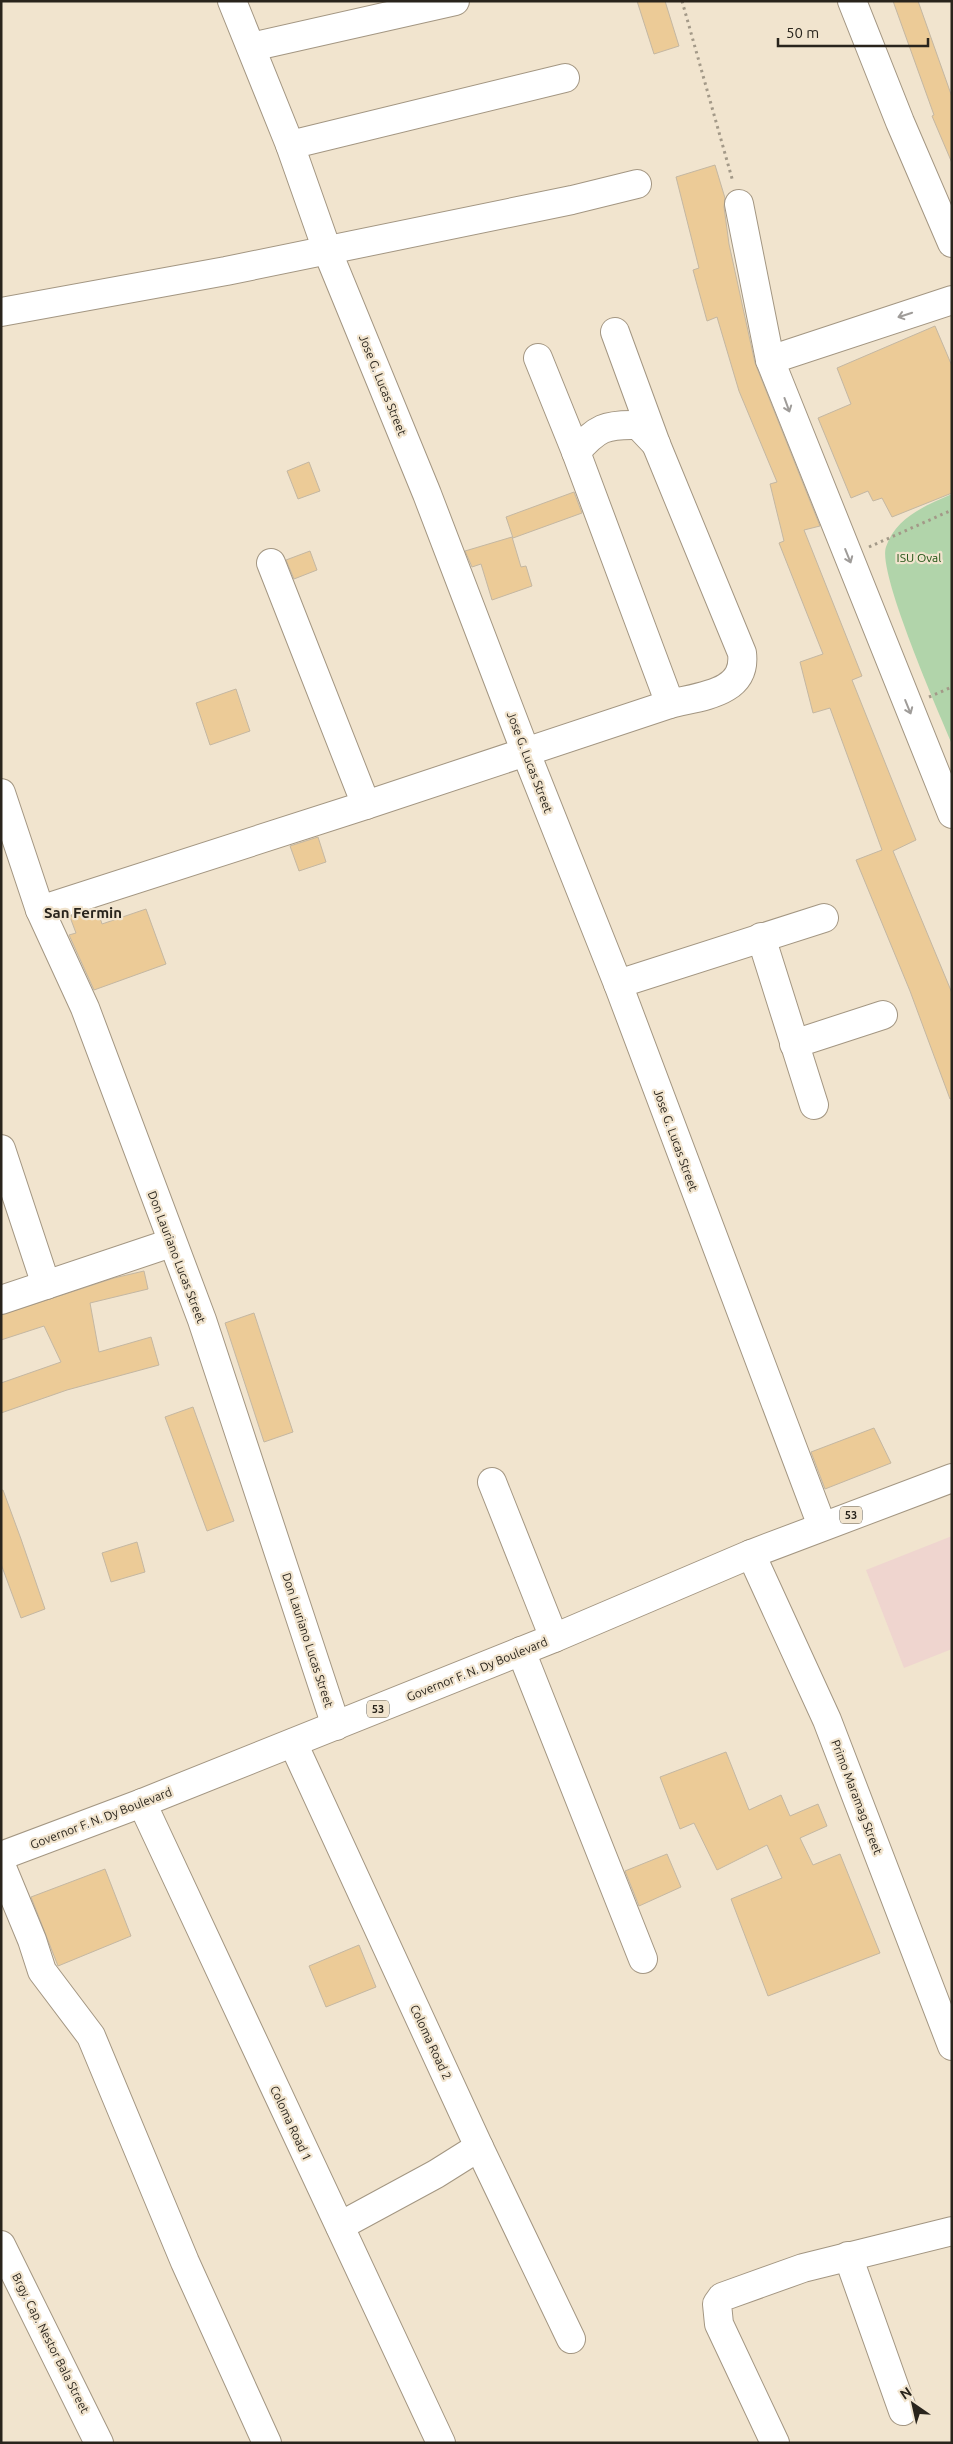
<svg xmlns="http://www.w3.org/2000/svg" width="953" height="2444" font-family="Ubuntu,sans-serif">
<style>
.medical{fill:#efd5cf}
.green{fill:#b1d4aa}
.building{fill:#eccb97;stroke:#c4b7a2}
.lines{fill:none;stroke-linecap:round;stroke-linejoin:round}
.minor-casing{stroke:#a39682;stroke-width:30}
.highway-casing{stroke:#a39682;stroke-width:30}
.path{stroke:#a39988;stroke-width:3;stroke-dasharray:2.5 4;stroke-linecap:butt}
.minor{stroke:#fff;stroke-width:28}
.highway{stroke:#fff;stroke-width:28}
.oneway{stroke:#9f9c99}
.labels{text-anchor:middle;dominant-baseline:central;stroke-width:4.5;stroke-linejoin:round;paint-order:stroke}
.shield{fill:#f1e4ce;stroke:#655e51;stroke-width:1}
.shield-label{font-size:11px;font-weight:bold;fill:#29241c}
.street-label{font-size:12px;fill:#29241c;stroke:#f1e4ce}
.park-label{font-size:12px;fill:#1d5011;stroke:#f1e4ce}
.quarter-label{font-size:15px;font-weight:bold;fill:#29241c;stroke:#f1e4ce}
</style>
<rect width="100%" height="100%" fill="#f1e4ce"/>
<path class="medical" d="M952,1536v113l-48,19 -38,-98z"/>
<path class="green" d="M952,494v250c-13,-31 -75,-172 -66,-197 10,-30 39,-41 66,-53z"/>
<g class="building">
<path d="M637,1h28l14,45 -25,8z"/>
<path d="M893,1h25l34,96v66l-20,-47 2,-1z"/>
<path d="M715,165l10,33 -1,9 5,37 26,119 65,163 -16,4 58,146 -10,4 64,160 -23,11 59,142v106h-2l-40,-108 -54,-131 26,-10 -52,-142 -17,5 -13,-51 23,-8 -44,-111 5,-2 -14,-57 7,-2 -38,-91 -22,-74 -10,4 -14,-51 6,-2 -23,-91z"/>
<path d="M935,326l17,40v127l-60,24 -10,-19 -9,3 -5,-10 -17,7 -33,-80 33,-14 -14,-36z"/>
<path d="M309,462l11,29 -22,8 -11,-28z"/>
<path d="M574,492l8,21 -69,25 -7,-21z"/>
<path d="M512,537l9,30 5,-1 6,20 -40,14 -11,-36 -9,3 -7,-16z"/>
<path d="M310,551l7,19 -23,9 -8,-19z"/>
<path d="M236,689l14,42 -40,14 -14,-42z"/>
<path d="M318,837l8,25 -27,9 -9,-25z"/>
<path d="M97,908l5,16 44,-15 20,55 -72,26 -25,-55 7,-2 -6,-16z"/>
<path d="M144,1271l4,18 -58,14 9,49 52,-15 8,28 -92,25 -66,23v-30l60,-21 -17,-36 -43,14v-25l113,-37z"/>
<path d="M254,1313l39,119 -29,10 -39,-119z"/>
<path d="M193,1407l41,114 -27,10 -42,-114z"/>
<path d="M874,1428l17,35 -66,26 -14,-37z"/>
<path d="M1,1490h2l18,49 24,70 -24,9 -20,-54z"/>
<path d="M137,1542l8,30 -34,10 -9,-29z"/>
<path d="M726,1752l23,58 32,-15 9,21 28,-12 9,22 -27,12 13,27 27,-11 40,99 -112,43 -37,-97 51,-21 -15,-33 -50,25 -23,-47 -14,6 -20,-52z"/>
<path d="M667,1854l14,33 -42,19 -14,-35z"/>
<path d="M105,1869l26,67 -73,30 -27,-69z"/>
<path d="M359,1945l17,42 -50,20 -17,-41z"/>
</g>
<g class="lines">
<g class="minor-casing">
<g id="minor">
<path d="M232,1l58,144 37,105 100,244 99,259 92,231 204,542"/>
<path d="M852,1l48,121 52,121"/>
<path d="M251,47l204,-46"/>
<path d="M290,145l275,-67"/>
<path d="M739,204l31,156 182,454"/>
<path d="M1,312l225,-41 346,-71 65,-16"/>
<path d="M538,358l38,94 94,252"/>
<path d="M770,360l182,-60"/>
<path d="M576,452c21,-24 29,-28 62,-27l18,19"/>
<path d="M271,563l95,242"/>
<path d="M1,793l39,117 45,98 117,312 134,406"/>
<path d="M40,910l326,-105 304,-101c30,-8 77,-10 72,-51l-86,-209 -41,-112"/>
<path d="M761,937l53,168"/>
<path d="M618,984l206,-66"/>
<path d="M794,1044l89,-29"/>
<path d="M1,1149l45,136"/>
<path d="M1,1300l170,-57"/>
<path d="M492,1482l62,156"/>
<path d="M751,1554l76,166 125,326"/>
<path d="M521,1651l122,308"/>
<path d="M293,1743l186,404 92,192"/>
<path d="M142,1803l299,640"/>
<path d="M1,1865l31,75 10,31 49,65 94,226 82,181"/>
<path d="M340,2226l96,-52 43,-27"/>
<path d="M1,2245l98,198"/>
<path d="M848,2256l55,155"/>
<path d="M775,2443l-56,-119 -2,-20 5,-7 81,-29 149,-37"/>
</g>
</g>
<g class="highway-casing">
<path id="highway" d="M1,1856l141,-53 412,-165 197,-84 201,-76"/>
</g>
<g class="path">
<path d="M682,1l51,181"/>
<path d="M869,547l83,-37"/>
<path d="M929,697l23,-10"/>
</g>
<use href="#minor" class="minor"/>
<use href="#highway" class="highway"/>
</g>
<defs><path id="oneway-shaft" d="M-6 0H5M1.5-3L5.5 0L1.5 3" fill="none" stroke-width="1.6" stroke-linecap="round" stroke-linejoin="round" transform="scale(1.25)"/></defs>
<g class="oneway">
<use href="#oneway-shaft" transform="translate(905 315) rotate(162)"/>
<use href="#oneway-shaft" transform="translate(787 405) rotate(70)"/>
<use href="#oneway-shaft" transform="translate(848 556) rotate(68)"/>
<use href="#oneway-shaft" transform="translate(908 707) rotate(68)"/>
</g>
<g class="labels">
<g class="shield">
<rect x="840" y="1506.5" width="22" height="17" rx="4"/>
<rect x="367" y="1700.5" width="22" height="17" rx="4"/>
</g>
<g class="shield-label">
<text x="851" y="1515">53</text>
<text x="378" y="1709">53</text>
</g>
<g class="street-label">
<text transform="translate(383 385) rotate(68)">Jose G. Lucas Street</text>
<text transform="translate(530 762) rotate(69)">Jose G. Lucas Street</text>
<text transform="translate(676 1140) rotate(70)">Jose G. Lucas Street</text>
<text transform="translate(177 1257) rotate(69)">Don Lauriano Lucas Street</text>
<text transform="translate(308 1640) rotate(72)">Don Lauriano Lucas Street</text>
<text transform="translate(477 1669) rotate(-22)">Governor F. N. Dy Boulevard</text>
<text transform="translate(857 1797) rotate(69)">Primo Maramag Street</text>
<text transform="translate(101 1818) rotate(-21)">Governor F. N. Dy Boulevard</text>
<text transform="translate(431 2042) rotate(65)">Coloma Road 2</text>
<text transform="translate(291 2123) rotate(65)">Coloma Road 1</text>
<text transform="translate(51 2343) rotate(63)">Brgy. Cap. Nestor Bala Street</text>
</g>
<g class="park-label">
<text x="919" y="557">ISU Oval</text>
</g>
<g class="quarter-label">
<text x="83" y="912">San Fermin</text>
</g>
</g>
<rect width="953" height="2444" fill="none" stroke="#29241c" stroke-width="5"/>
<g transform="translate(913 2404) rotate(326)" stroke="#f1e4ce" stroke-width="4" paint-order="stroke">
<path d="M0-4L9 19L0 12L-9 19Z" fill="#29241c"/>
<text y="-8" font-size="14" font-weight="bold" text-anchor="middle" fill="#29241c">N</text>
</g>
<path d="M778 38v8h150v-8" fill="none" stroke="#29241c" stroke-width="2.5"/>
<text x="786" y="38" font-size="15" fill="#29241c" stroke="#f1e4ce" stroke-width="4" paint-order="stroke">50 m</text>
</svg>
